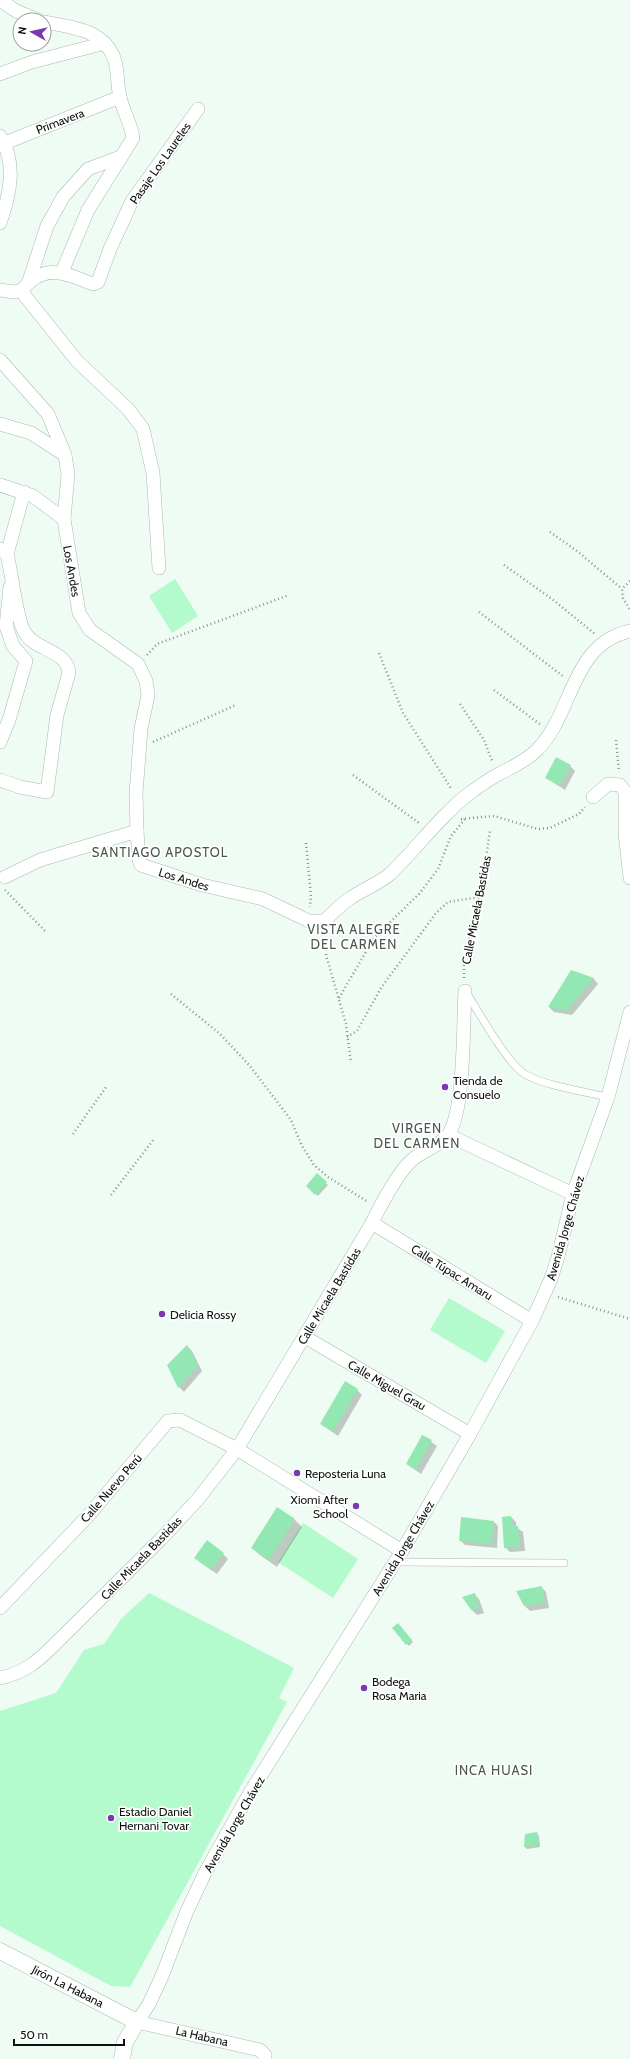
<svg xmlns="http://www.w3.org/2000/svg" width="630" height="2059" font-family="Cabin,sans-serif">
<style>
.green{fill:#b3facc}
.shadow{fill:#0003}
.building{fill:#93e7b2}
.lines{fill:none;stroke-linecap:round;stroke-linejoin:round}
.service-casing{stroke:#abb8af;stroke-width:8}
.minor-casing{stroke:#abb8af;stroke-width:14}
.tertiary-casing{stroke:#abb8af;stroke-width:17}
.path{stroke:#8a948e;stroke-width:2.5;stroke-dasharray:1 3;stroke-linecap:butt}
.service{stroke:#fff;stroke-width:7}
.minor{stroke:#fff;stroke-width:13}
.tertiary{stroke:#fff;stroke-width:16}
.poi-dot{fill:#793aaf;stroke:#fff;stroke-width:1.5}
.labels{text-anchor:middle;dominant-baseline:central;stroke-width:3.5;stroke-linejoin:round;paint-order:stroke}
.street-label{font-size:12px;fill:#0d120f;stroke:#fff}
.poi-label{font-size:12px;fill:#0d120f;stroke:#fff;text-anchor:start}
.neighbourhood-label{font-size:13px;letter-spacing:1px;fill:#4a564e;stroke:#fff}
</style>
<rect width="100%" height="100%" fill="#eefcf3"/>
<g class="green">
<path d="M175,579l23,37 -26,17 -23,-37z"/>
<path d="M449,1298l56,33 -19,32 -56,-33z"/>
<path d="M303,1523l55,36 -25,39 -55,-36z"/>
<path d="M149,1593l145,75 -15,30 8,4 -157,285 -19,-1 -111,-60v-215l56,-18 28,-43 20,-6 17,-25z"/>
</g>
<g class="shadow">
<path d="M570,766l5,5 -10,19 -19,-12z"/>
<path d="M572,971l22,8 4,5 -26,31 -18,-3 -5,-5z"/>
<path d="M317,1175l11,10 -10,11 -11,-10z"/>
<path d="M187,1346l5,5 10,20 -18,21 -5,-5 -11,-22z"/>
<path d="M357,1390l5,5 -24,41 -17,-12z"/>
<path d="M423,1436l14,10 -16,28 -14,-10z"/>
<path d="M278,1509l17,11 7,7 -25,40 -17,-12 -8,-7z"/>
<path d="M511,1517l5,5v5l7,5 2,19 -15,1 -5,-5z"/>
<path d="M494,1522l4,4 -1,22 -32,-3 -5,-5z"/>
<path d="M223,1554l5,5 -11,15 -17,-12z"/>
<path d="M541,1587l5,5 3,16 -19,3 -5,-5z"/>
<path d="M474,1594l5,5 5,14 -7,2 -5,-5z"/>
<path d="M400,1626l13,16 -4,4 -2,-2z"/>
<path d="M537,1833l2,3 1,11 -13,2 -2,-2z"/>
</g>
<g class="building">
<path d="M556,757l15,8 -11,21 -15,-8z"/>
<path d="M571,970l23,8 -27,33 -19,-4z"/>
<path d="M317,1173l10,9 -12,13 -9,-9z"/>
<path d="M187,1345l11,20 -20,23 -11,-23z"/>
<path d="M345,1381l13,8 -25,43 -13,-8z"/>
<path d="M422,1435l10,5 -16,30 -10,-6z"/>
<path d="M277,1507l18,12 -26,41 -18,-12z"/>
<path d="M511,1516l1,9 6,1 2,21 -16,1 -2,-31z"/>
<path d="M461,1517l33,4 -2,23 -33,-3z"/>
<path d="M207,1540l17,13 -13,17 -17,-12z"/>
<path d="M542,1586l3,17 -21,3 -8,-15z"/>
<path d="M475,1593l4,15 -7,3 -10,-14z"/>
<path d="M398,1623l14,17 -6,5 -14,-17z"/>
<path d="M537,1832l2,13 -15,2 1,-13z"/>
</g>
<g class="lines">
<g class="service-casing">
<g id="service">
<path d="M466,992c12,19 40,69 57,81 18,12 62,19 85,24"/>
<path d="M396,1562l168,1"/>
</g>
</g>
<g class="minor-casing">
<g id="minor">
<path d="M0,0l16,11 22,9"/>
<path d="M44,22c27,5 61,7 71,39 3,11 2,24 5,36 3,14 11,26 13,41l-45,72 -26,62"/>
<path d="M0,74l32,-12 73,-19"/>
<path d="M0,136c17,27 10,59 0,87"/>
<path d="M0,145l120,-48"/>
<path d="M29,281l18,-55 16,-29 25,-28 32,-12"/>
<path d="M0,290l13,2 8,-1c23,-29 43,-18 72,-7l5,-2 12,-33 22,-48 66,-92"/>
<path d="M21,291l56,70 51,48 15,20 10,44 6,95"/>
<path d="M0,360l48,54 17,41 3,19 -4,45"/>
<path d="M0,424l31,9 34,22"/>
<path d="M0,485l33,11 31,23 15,94 11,17 48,34 8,17 2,14 -7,34 -5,64 1,38 2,29 2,5 61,20 61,14 46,22h15c8,-7 16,-16 25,-22 13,-9 29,-15 41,-25 28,-27 50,-58 81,-82 9,-6 18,-13 28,-18 13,-7 27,-13 38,-24 36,-35 34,-107 93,-119"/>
<path d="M0,549l7,5c5,19 9,65 18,79 11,18 42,17 44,40l-12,42 -10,77 -27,-5 -20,-7"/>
<path d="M7,554l17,-62"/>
<path d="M0,742l9,-22 17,-59 -13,-15 -7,-20 4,-39"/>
<path d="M593,797l15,-13 12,1 5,7v40l5,46"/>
<path d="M5,877l35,-17 97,-29"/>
<path d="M448,1135l125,59"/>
<path d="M372,1223l160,98"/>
<path d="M305,1337l165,97"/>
<path d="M0,1608l88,-92 80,-95 12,-1 57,29 165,102"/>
<path d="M0,1678c24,-5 37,-16 54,-33l108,-107 36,-39 39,-50 135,-226c7,-15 27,-52 39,-62 11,-11 28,-14 37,-26 17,-23 15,-113 17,-144"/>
<path d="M265,2059v-4l-5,-5 -123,-28 12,-18 13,-28 25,-65 18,-38 46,-82 151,-240 68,-117 62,-113 19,-42 7,-22 15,-63 35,-97 22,-85"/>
</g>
</g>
<g class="tertiary-casing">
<path id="tertiary" d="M0,1951l137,71 -12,20 -3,17"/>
</g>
<g class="path">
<path d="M550,532l27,19 45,38"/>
<path d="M504,565l48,34 43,35"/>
<path d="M630,581l-8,8 1,9 7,12"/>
<path d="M479,612l85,65"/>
<path d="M379,653l24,60 49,77"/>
<path d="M147,655l10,-11 132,-49"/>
<path d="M494,690l47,35"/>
<path d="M460,704l24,36 9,23"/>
<path d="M616,740l3,32"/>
<path d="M153,742l83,-37"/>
<path d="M353,775l66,48"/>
<path d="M461,819l33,-3 44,13 12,-1 29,-14 6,-7"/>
<path d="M306,843l5,53 -1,11"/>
<path d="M5,890l41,42"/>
<path d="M325,934l1,21 20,69 5,39"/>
<path d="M464,978v-16l16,-65 10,-66"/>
<path d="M171,994l49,40 30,32 41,54 11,26 12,19 14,12 40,25"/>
<path d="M339,998l35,-60 45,-44 19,-25 13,-33 14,-17"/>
<path d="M347,1037l10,-6 24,-43 55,-75 12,-11 32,-5"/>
<path d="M73,1134l33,-47"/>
<path d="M111,1195l43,-56"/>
<path d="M558,1297l72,22"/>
</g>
<use href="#service" class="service"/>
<use href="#minor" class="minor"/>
<use href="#tertiary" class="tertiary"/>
</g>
<g class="poi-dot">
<circle cx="445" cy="1087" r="4"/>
<circle cx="162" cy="1314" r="4"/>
<circle cx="297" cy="1473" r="4"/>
<circle cx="356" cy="1506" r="4"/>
<circle cx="364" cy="1688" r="4"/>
<circle cx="111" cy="1818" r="4"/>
</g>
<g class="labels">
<g class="street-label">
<text transform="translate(60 121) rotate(-21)">Primavera</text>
<text transform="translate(160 163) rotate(-55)">Pasaje Los Laureles</text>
<text transform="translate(72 571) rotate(80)">Los Andes</text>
<text transform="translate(184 879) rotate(17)">Los Andes</text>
<text transform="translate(476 910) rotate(-79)">Calle Micaela Bastidas</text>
<text transform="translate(565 1228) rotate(-74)">Avenida Jorge Chávez</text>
<text transform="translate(452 1272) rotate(32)">Calle Túpac Amaru</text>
<text transform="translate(329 1296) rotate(-59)">Calle Micaela Bastidas</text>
<text transform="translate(387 1385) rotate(30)">Calle Miguel Grau</text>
<text transform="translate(111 1488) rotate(-49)">Calle Nuevo Perú</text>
<text transform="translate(403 1548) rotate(-59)">Avenida Jorge Chávez</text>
<text transform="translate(141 1558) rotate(-46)">Calle Micaela Bastidas</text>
<text transform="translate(234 1824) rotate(-60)">Avenida Jorge Chávez</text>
<text transform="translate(68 1986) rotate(27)">Jirón La Habana</text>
<text transform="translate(202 2036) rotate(13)">La Habana</text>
</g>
<g class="poi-label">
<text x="453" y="1080">Tienda de<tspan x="453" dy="14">Consuelo</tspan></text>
<text x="170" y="1314">Delicia Rossy</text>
<text x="305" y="1473">Reposteria Luna</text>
<text x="348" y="1499" text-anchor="end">Xiomi After<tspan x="348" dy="14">School</tspan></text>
<text x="372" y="1681">Bodega<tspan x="372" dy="14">Rosa Maria</tspan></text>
<text x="119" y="1811">Estadio Daniel<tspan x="119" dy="14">Hernani Tovar</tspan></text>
</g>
<g class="neighbourhood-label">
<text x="160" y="852">SANTIAGO APOSTOL</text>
<text x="354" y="929">VISTA ALEGRE<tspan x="354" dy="15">DEL CARMEN</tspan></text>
<text x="417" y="1128">VIRGEN<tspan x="417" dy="15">DEL CARMEN</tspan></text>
<text x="494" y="1770">INCA HUASI</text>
</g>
</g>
<g transform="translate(32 32) rotate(278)"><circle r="19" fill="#ffffff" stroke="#9ea09f"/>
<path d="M0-3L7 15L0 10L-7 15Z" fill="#793aaf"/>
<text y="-6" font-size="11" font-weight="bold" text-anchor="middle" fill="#0d120f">N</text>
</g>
<path d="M14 2039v6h110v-6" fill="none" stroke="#0d120f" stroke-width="2"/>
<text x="20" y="2039" font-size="12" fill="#0d120f" stroke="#ffffff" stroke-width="3" paint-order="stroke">50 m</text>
</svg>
